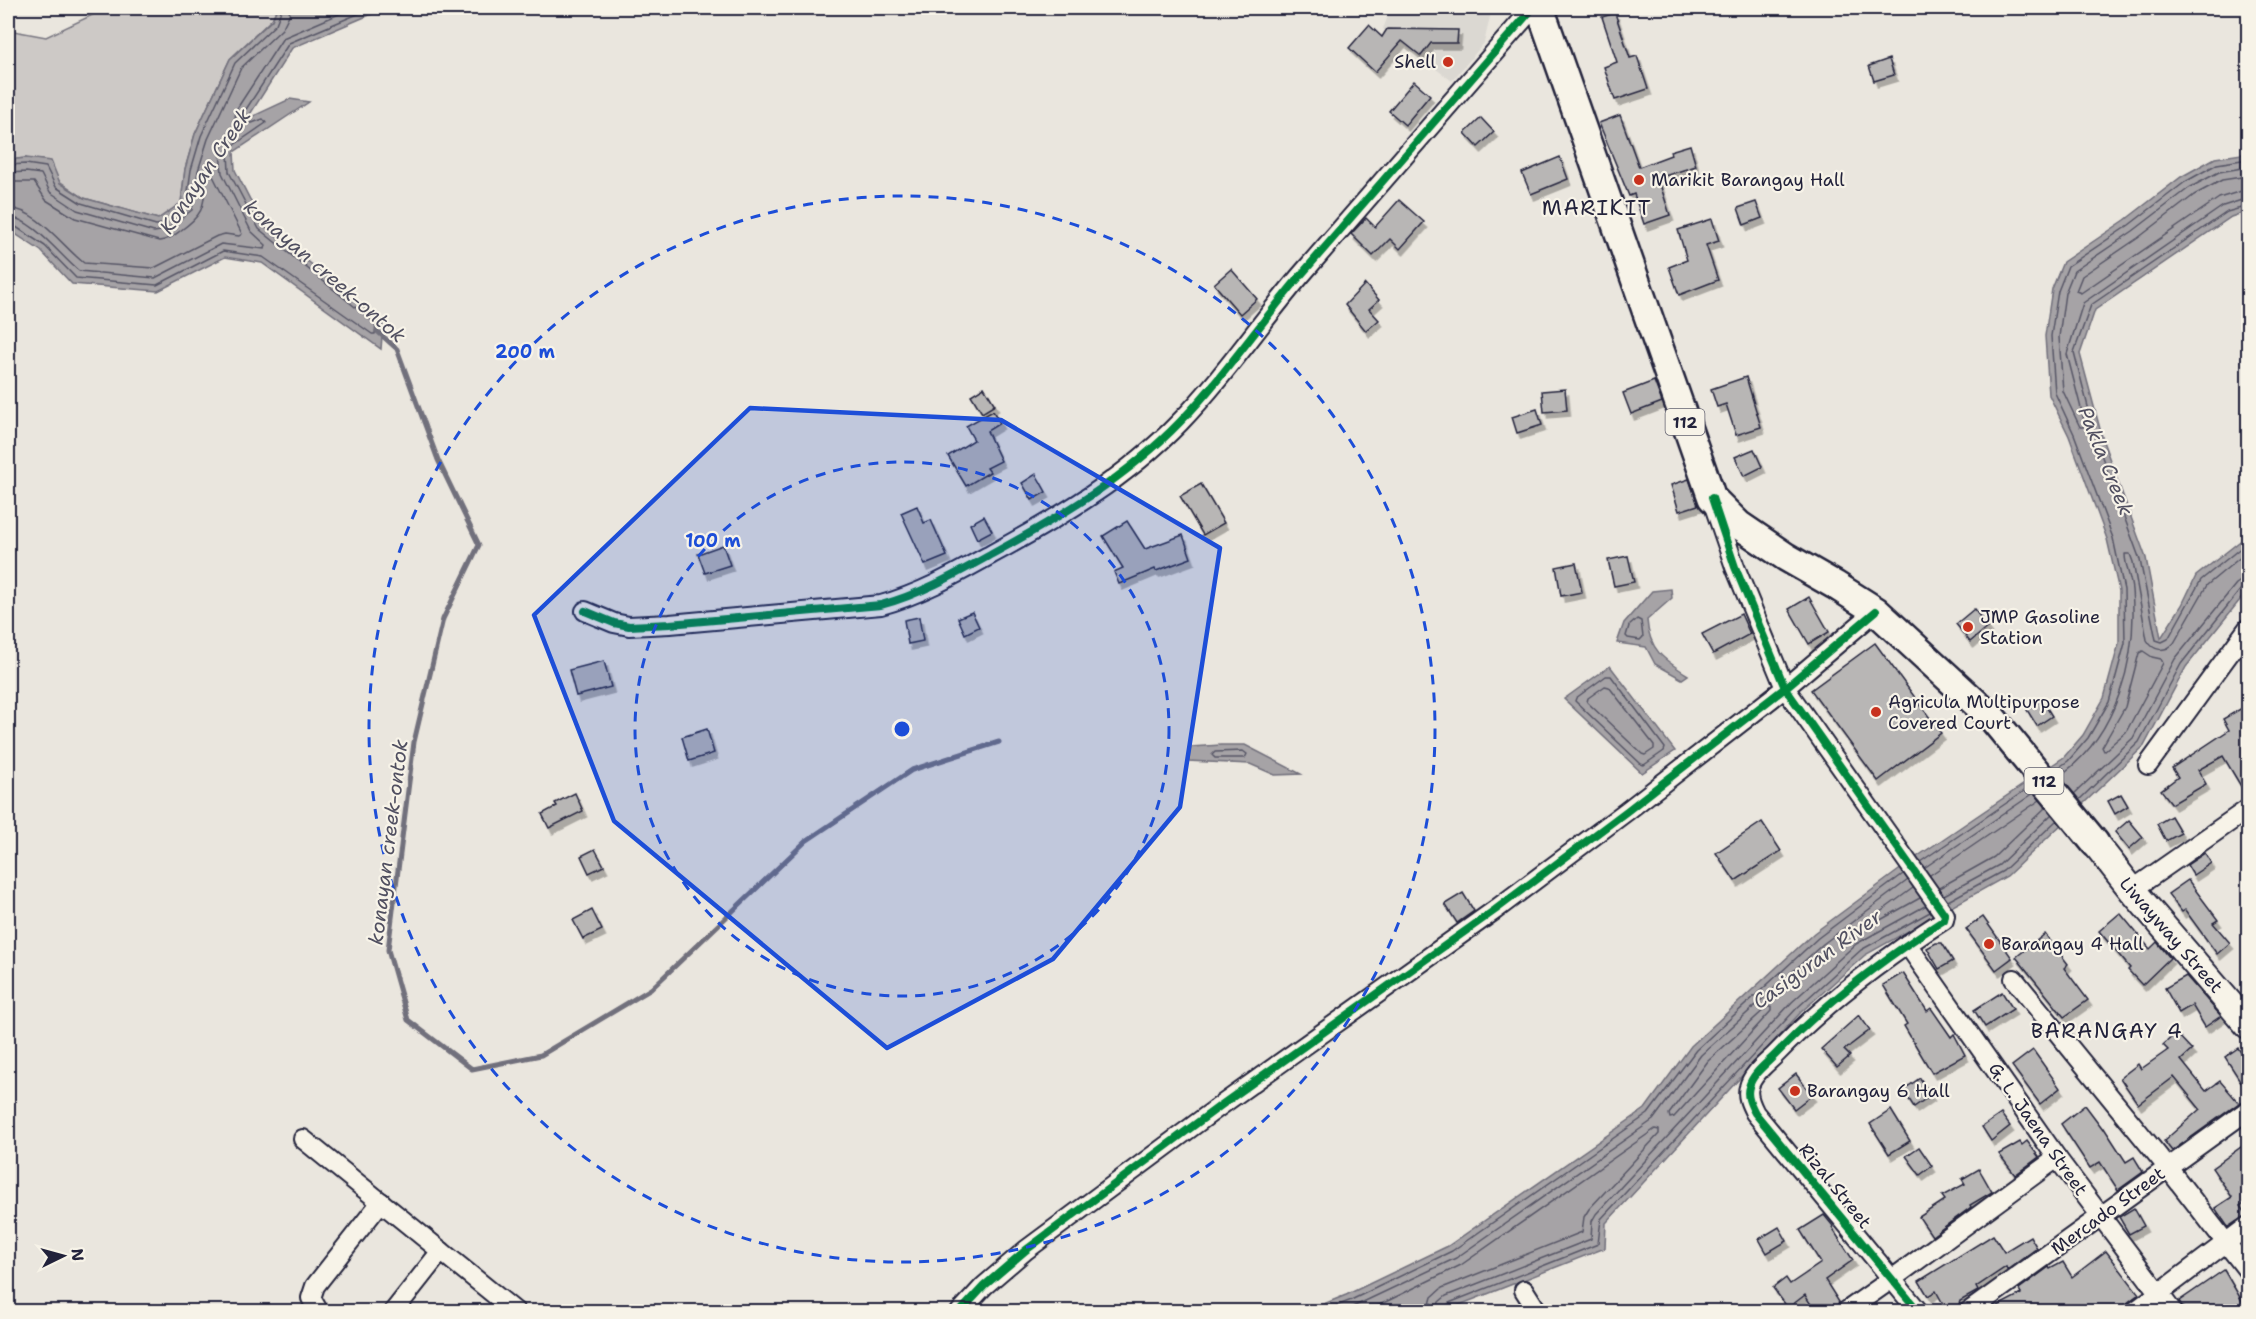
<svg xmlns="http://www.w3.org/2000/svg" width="2256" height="1319" font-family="'Shantell Sans',sans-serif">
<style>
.built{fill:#dbd8d2}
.green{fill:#cdc9c6;stroke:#787680;stroke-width:1.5}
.water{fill:#a6a3a6;stroke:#716f7b;stroke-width:1.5}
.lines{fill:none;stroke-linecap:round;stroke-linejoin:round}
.shore{stroke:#575666;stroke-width:1.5}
.stream{stroke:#716f7b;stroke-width:5}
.building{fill:#b8b6b5;stroke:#22223b;stroke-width:1.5;filter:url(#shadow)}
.minor-casing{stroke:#22223b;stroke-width:22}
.secondary-casing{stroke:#22223b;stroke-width:30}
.primary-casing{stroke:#22223b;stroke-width:32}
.minor{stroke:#f7f3e8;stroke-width:18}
.secondary{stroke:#f7f3e8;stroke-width:26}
.primary{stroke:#f7f3e8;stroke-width:27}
.cycleway-casing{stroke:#f7f3e8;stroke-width:11}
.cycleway{stroke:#00873e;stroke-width:8}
.marked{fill:#1d4ed8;fill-opacity:0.2;stroke:#1d4ed8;stroke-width:4.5;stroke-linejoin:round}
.ring{fill:none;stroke:#1d4ed8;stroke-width:3;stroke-dasharray:10 8}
.poi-dot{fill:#c8321e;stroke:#f7f3e8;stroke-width:2}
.labels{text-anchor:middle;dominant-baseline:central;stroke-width:4.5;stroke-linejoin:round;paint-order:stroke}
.shield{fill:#f7f3e8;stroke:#62616f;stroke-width:1.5}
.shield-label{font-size:16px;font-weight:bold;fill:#22223b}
.poi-label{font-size:18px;fill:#22223b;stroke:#f7f3e8;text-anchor:start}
.street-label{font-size:18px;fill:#22223b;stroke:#f7f3e8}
.water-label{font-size:20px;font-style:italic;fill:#504f60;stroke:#f7f3e8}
.quarter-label{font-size:21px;letter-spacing:1.5px;fill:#22223b;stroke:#f7f3e8}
.centre{fill:#1d4ed8;stroke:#f7f3e8;stroke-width:3}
.ring-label{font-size:18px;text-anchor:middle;font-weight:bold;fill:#1d4ed8;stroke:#f7f3e8;stroke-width:4.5;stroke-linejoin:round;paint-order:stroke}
</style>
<defs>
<filter id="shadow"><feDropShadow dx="3.5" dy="6" stdDeviation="0" flood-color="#0004"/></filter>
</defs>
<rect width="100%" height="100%" fill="#eae6de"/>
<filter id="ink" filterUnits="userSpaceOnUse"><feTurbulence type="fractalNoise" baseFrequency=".0167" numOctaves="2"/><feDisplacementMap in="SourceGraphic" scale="12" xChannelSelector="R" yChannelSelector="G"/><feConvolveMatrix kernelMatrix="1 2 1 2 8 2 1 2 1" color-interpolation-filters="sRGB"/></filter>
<g filter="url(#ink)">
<path class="built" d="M1391,8h101l-8,35 -32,38 -69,-52z"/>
<path class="green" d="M107,8h170l-5,11 -42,40 -35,75 -10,35 -4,34 -23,16 -74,-21 -58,-40 -18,2v-130l38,7z"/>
<g class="water">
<path d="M277,8h104l-7,5 -82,35 -45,71 43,-20 19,3 -75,50 1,18 28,55 120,97 -2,27 -119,-86 -37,-6 -67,34 -86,-7 -31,-33 -33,-22v-69l18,-2 25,3 9,22 24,15 74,21 23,-16 4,-34 10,-35 35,-75 42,-39z"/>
<path d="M2248,153v58l-17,6 -136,93 -15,44 24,90 42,114 15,80 21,-33 14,-29 52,-41v55l-62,77 -42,79 -137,130 -142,79 -64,57 -195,211 -1,25 -161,63 -140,1 42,-17 102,-49 197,-137 46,-63 123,-113 104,-77 146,-99 19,-22 21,-37 15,-55v-52l-12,-52 -38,-103 -20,-41 -4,-59 7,-47 11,-27 62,-42 56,-43 34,-19z"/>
<path d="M1671,589l1,9 -25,22c2,30 17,40 41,55l-6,4 -27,-15 -9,-17 -29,-4 7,-20 28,-32z"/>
<path d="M1610,666l65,85 -33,22 -78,-74z"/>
<path d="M1221,745h24l56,29 -26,1 -25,-11 -62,-3 3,-14z"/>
</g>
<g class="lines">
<g class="shore">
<path d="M8,165l18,-1 20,3 10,20 25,16 75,22 6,-1 24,-19 5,-35 10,-34 34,-73 41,-39 6,-16"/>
<path d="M2248,167l-29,5 -30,16 -56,43 -59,40 -9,22 -6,44 4,54 17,36h3l2,-3 -18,-70 16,-51 140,-97 25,-8"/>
<path d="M8,173l18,-1 15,2 9,18 27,18 77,22 12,-2 26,-20 6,-39 10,-32 33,-71 41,-39 7,-14 1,-7"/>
<path d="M2248,176l-26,4 -28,15 -56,43 -56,38 -6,15 5,2 138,-95 29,-9"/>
<path d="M8,182h26l12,18 29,18 84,23c9,-1 14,-5 21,-10 27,-19 23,-26 27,-57l4,-2 31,62 -3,2 -14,-2 -8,2 -63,32 -70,-5c-21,-16 -47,-54 -76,-55"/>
<path d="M2248,206l-21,6 -136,93 -17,47 24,94 42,114 16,80 6,2 6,-3 33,-59 47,-38"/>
<path d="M8,217c25,1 53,40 71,54l76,7 66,-34 44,5 1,-4 -15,-14 -29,-58 -2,-20 2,-7 19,-15 -6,-12 1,-9 47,-72 70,-30"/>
<path d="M8,224l5,1 32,21 31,32 81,7 66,-34 40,6 109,77h3l1,-10 -117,-95 -30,-57 -1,-20 3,-5 35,-24 -3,-4 -11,4h-5l-4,-4v-5l46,-71 83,-35"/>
<path d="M1637,619l4,2 2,16 -3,3 -12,-2 -2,-2 3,-10z"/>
<path d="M2143,651l9,6 9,2 2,4 -37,69 -22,19 -2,-4 23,-40 14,-54z"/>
<path d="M1606,676h5l54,72 -1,3 -20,14 -3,-1 -66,-63 1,-3z"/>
<path d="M1605,686l4,1 45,58v4l-9,6 -3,-1 -55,-52 1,-4z"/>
<path d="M1243,751l4,3 -2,4h-30l-3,-3 3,-3z"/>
<path d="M2055,770l13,-9 20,-23 21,-36 16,-59 -1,-53 -11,-52 -39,-104 -19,-41 -4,-57 7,-45 10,-25 61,-41 56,-43 32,-18 31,-5"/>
<path d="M2059,776c58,-39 79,-119 73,-186 -1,-12 -7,-24 -7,-36h5l3,8 14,78c6,11 18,13 27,3l33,-58 41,-34"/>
<path d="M2074,794l59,-56 42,-79 61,-75 6,-4 6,-1"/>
<path d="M2079,800l60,-58 42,-78 60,-75 7,-2"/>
<path d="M1920,862l110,-75"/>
<path d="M1924,868l110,-75"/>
<path d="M1930,875l110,-75"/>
<path d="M1913,888l-41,30 -1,4 4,1 45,-25"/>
<path d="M1939,888l55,-31 52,-50"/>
<path d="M1944,895l55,-30 53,-51"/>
<path d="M1948,901l55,-30 54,-51"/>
<path d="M1767,1007h4v4l-97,106 -4,1 -1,-4 39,-53z"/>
<path d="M1321,1312l28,-11 103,-50 196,-137 48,-64 122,-112 85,-64"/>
<path d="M1342,1312l114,-54 197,-138 48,-65 122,-111 85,-64"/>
<path d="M1365,1312l96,-47 194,-136 4,1v4l-70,75 -5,8 -2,15 -140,56 -10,9 -4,15"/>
<path d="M1437,1312l2,-10 7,-6 145,-57 1,-18 4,-7 196,-212 64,-58 69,-38"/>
<path d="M1445,1312v-5l4,-4 149,-59 3,-25 196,-211 64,-58 69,-38"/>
</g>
<path class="stream" d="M377,331l20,18 41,111 41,85 -36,74 -29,123 -26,208 20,70 64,49 69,-14 110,-66 155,-148 106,-71 87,-28"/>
</g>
<g class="building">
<path d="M1615,13l15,45 7,-2 11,33 -33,11 -11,-33 13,-5 -15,-45z"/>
<path d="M1369,25l13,12 5,-8 71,1 -1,13h-26l-10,13 -19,-15 -27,31 -26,-24z"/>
<path d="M1889,59l5,16 -20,6 -5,-15z"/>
<path d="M1414,81l16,14 -25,30 -16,-14z"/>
<path d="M1620,115l19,52 32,-12 -1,-4 20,-6 6,21 -38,12 12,37 -26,9 -10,-30 -5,2 -30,-73z"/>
<path d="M1481,118l13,14 -16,15 -13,-14z"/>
<path d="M1560,157l8,22 -37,15 -9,-21z"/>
<path d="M1399,200l25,22 -24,27 -10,-10 -17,17 -22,-22 15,-16 9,9z"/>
<path d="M1756,202l6,16 -18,7 -6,-17z"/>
<path d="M1712,219l7,22 -13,4 12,35 -39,15 -10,-28 18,-7 -9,-30z"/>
<path d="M1231,269l26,30 -17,15 -26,-30z"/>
<path d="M1365,284l14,16 -10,9 10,11 -13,11 -21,-26z"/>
<path d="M1746,377l15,50 -25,8 -10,-31 -9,3 -6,-18z"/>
<path d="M1654,381l8,21 -31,12 -8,-21z"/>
<path d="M984,387l11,18 -13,8 -11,-18z"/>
<path d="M1565,389l2,21 -23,2 -2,-21z"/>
<path d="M1537,409l5,16 -25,8 -5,-16z"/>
<path d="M993,411l7,12 -13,8 14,30 -14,7 3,4 -24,14 -18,-30 26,-16 -8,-14z"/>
<path d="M1754,449l8,18 -18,9 -9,-19z"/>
<path d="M1036,474l10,18 -14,8 -10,-17z"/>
<path d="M1689,479l9,26 -19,6 -8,-26z"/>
<path d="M1201,484l23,39 -21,12 -23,-39z"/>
<path d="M917,506l7,17 7,-3 16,36 -22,9 -24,-52z"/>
<path d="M984,516l8,15 -15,8 -7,-15z"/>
<path d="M1127,521l18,28 38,-14 8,23 -35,13 -1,-2 -36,15 -5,-12 9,-4 -20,-32z"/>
<path d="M723,545l7,20 -25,8 -7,-19z"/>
<path d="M1628,556l6,26 -20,4 -6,-26z"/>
<path d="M1576,563l6,29 -21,4 -5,-29z"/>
<path d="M1809,597l20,35 -20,12 -20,-35z"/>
<path d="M1974,609l14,18 -18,15 -14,-18z"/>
<path d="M972,612l7,15 -14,7 -7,-16z"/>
<path d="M1741,614l9,20 -37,20 -11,-20z"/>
<path d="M919,617l4,24 -15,3 -4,-24z"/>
<path d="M1875,643l66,90 -63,48 -67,-91z"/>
<path d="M604,661l7,26 -35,9 -7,-26z"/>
<path d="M2042,700l10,16 -15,10 -10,-16z"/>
<path d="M2242,708l6,12v78l-25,-42 -25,14 8,14 -34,20 -11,-14 17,-13 -6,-9 57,-38 -6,-11z"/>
<path d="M707,729l7,24 -25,8 -7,-24z"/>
<path d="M575,793l8,18 -34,17 -7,-14 15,-8 -2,-3z"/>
<path d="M2121,794l7,12 -13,8 -7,-13z"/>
<path d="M2171,816l10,17 -15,8 -9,-17z"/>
<path d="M2129,820l14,17 -14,12 -14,-17z"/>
<path d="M1762,822l19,29 -46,30 -19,-28z"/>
<path d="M595,849l9,17 -15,7 -8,-17z"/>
<path d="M2205,853l6,10 -18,12 -6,-10z"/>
<path d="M2188,880l30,40 -5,3 17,20 -13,11 -32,-44 -3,2 -14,-18z"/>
<path d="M1463,893l11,18 -17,12 -12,-19z"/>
<path d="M592,910l10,20 -19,9 -10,-19z"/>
<path d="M2120,913l30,36 7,-7 13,16 -28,27 -14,-15 2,-2 -31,-37z"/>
<path d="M1983,917l29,41 -16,12 -30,-41z"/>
<path d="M2045,934l23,30 -4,4 24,32 -24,17 -48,-60z"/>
<path d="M1936,943h6l11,18 -14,8 -12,-21z"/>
<path d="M1903,973l24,38 4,-3 20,29 3,-3 11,21 -33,18 -28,-47 3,-2 -24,-39z"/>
<path d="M2186,976l35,40 -16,11 -13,-22 -13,8 -14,-25z"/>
<path d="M2002,992l11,17 -28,18 -11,-17z"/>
<path d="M1859,1015l11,15 -26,20 6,6 -13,11 -16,-18z"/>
<path d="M2176,1033l16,17 -11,10 25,31 14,-10 19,22 -67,48 -8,-10 36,-32 -26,-32 -36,27 -18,-26 18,-14 3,5 27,-19 -5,-5z"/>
<path d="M2238,1048l10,15v30l-23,-36z"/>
<path d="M2033,1050l27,38 -20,16 -28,-38z"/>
<path d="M1796,1074l16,21 -18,14 -16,-21z"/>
<path d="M1920,1078l11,17 -17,12 -11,-17z"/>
<path d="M2085,1105l18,24 1,-1 22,34 8,-5 9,15 -25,18 -18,-28 -10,6 -29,-44z"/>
<path d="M1891,1110l19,31 -21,13 -19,-30z"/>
<path d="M2001,1114l9,12 -19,15 -9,-14z"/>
<path d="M2027,1141l12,16 -24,18 -16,-21 21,-12 2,3z"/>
<path d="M2248,1142v58l-8,6 6,9 -18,12 -13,-19 17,-11 -20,-29z"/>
<path d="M1919,1147l13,19 -12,9 -14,-19z"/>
<path d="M1979,1169l13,23 -22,13 1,2 -39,29 -13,-19 26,-17 -3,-4 23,-12 -3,-5z"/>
<path d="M2134,1208l10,18 -15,8 -10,-17z"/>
<path d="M1824,1215l9,11 -1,2 21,32 -28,20 14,22 -5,9h-19l-10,-16 -17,13 -15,-20 13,-10 4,6 31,-21 -21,-33z"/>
<path d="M1779,1227l8,14 -20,12 -8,-14z"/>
<path d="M1993,1235l11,17 26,-16 7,12 -30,22 -1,-3 -30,20 2,4 -18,10 -3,10h-10l-11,-20 -8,5 -9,-15z"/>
<path d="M2106,1251l33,43 -12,9 -5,8h-134l33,-17 -2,-5 30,-22 1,2 13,-7 9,15z"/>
<path d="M2224,1270l24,41h-63l-6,-10z"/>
</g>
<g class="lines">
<g class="minor-casing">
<g id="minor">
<path d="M1713,503l22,64 50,121 160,227 -1,5c-61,39 -119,83 -169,135 -9,9 -23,19 -26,32 -3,9 2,18 6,26l164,199"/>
<path d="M585,611l29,12 15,3 41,-2 211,-19c40,-11 75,-31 111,-51 68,-37 134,-76 188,-132 44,-45 80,-99 121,-147 77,-89 154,-178 232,-267"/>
<path d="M2148,765l100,-137"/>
<path d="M2132,890l116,-81"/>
<path d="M1907,944l150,214 116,154"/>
<path d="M2014,979l154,189 80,103"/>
<path d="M303,1139l213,173"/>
<path d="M1524,1290l14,22"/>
<path d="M319,1312l-8,-14 4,-12 66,-84"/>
<path d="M393,1312l48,-61"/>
<path d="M960,1312l24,-26 42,-36 194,-144 275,-196 132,-99 158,-123 91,-77"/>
<path d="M1845,1312l47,-33 165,-121"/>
<path d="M1968,1312l280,-202"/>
<path d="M2134,1312l114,-86"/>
</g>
</g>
<g class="secondary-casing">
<path id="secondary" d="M2095,843l37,47 116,135"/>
</g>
<g class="primary-casing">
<path id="primary" d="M1540,8l172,490 27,27 47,32 49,28 41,26 117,108 102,124"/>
</g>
<use href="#minor" class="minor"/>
<use href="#secondary" class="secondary"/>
<use href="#primary" class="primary"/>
<g class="cycleway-casing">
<g id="cycleway">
<path d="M1712,498l23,69 50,121 160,227 -1,5c-61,39 -119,83 -169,135 -9,9 -23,19 -26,32 -3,9 2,18 6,26l164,199"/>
<path d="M585,611l29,12 15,3 41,-2 211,-19c40,-11 75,-31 111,-51 68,-37 134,-76 188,-132 44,-45 80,-99 121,-147 77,-89 154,-178 232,-267"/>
<path d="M960,1312l24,-26 42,-36 194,-144 275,-196 132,-99 158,-123 91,-77"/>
</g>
</g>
<use href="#cycleway" class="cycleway"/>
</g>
</g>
<path class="marked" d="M750,408l251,12 219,128 -40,259 -127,152 -166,89 -273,-227 -80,-206z"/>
<g class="ring">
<circle cx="902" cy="729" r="267"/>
<circle cx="902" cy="729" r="533"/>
</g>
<g class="poi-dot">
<circle cx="1448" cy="62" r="6"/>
<circle cx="1639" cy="180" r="6"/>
<circle cx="1968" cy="627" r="6"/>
<circle cx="1876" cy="712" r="6"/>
<circle cx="1989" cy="944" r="6"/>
<circle cx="1795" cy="1091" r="6"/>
</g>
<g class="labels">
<g class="shield">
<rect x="1665.5" y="409" width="39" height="26" rx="4.5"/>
<rect x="2024.5" y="768" width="39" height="26" rx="4.5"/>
</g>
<g class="shield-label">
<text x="1685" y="422">112</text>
<text x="2044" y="781">112</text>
</g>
<g class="poi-label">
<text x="1436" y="62" text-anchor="end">Shell</text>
<text x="1651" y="180">Marikit Barangay Hall</text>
<text x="1980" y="617">JMP Gasoline<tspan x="1980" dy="21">Station</tspan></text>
<text x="1888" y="702">Agricula Multipurpose<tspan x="1888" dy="21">Covered Court</tspan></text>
<text x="2001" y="944">Barangay 4 Hall</text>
<text x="1807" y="1091">Barangay 6 Hall</text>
</g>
<g class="street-label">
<text transform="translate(2171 935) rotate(49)">Liwayway Street</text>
<text transform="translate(2038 1129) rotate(55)">G. L. Jaena Street</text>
<text transform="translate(1835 1186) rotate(51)">Rizal Street</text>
<text transform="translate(2108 1211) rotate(-36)">Mercado Street</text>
</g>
<g class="water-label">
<text transform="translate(205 171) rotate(-56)">Konayan Creek</text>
<text transform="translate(325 271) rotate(41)">konayan creek-ontok</text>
<text transform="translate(2106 461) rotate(68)">Pakla Creek</text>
<text transform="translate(388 842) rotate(-83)">konayan creek-ontok</text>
<text transform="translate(1817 959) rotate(-36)">Casiguran River</text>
</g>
<g class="quarter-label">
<text x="1597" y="208">MARIKIT</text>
<text x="2107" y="1031">BARANGAY 4</text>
</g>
</g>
<circle cx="902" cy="729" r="9" class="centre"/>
<g class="ring-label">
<text x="525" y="358">200 m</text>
<text x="713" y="547">100 m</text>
</g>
<rect width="2256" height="1319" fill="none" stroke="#f7f3e8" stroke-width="30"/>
<rect x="15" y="15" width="2226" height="1289" fill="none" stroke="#22223b" stroke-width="2" filter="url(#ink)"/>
<g transform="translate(63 1256) rotate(85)" stroke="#f7f3e8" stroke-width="4.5" paint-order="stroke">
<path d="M0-4.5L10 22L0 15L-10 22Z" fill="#22223b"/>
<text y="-9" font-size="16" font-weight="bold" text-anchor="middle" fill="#22223b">N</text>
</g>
</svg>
